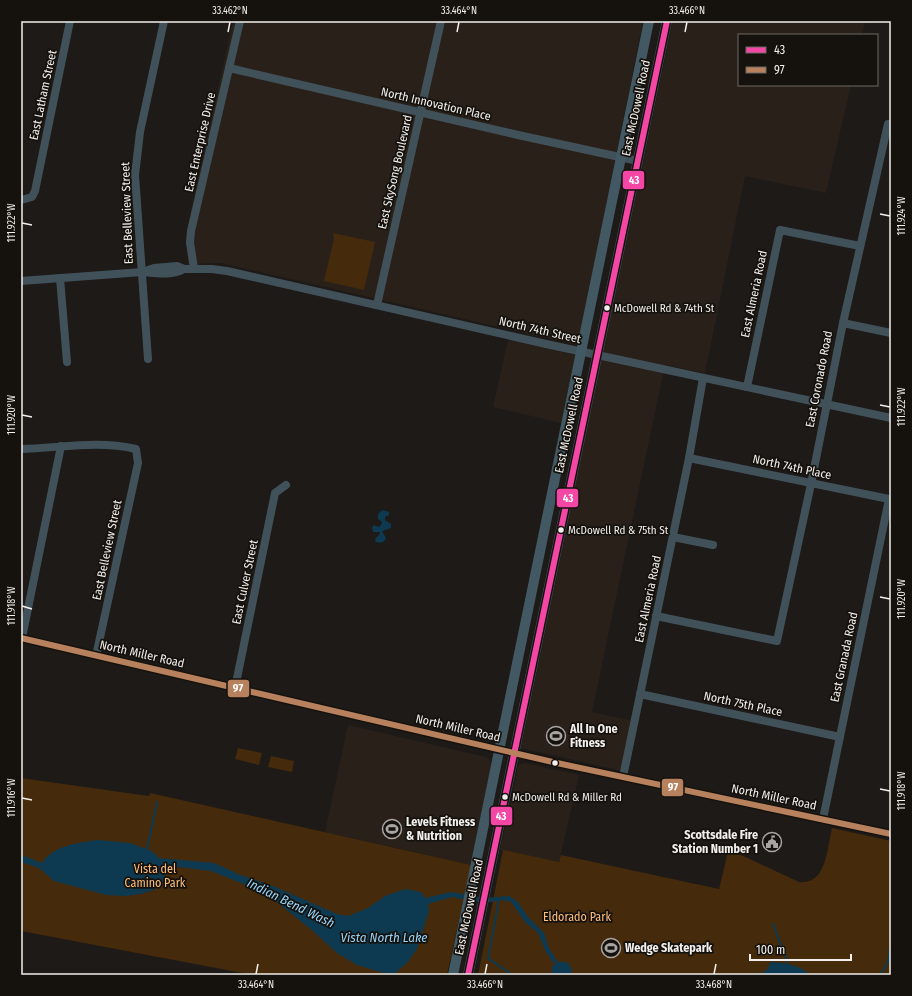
<svg xmlns="http://www.w3.org/2000/svg" width="912" height="996" font-family="'Fira Sans Condensed',sans-serif">
<style>
.built{fill:#292119}
.green{fill:#452a0b}
.water{fill:#0d3a50}
.lines{fill:none;stroke-linecap:round;stroke-linejoin:round}
.stream{stroke:#0d3a50;stroke-width:2}
.minor{stroke:#41515a;stroke-width:8}
.major{stroke:#425963;stroke-width:10}
.bus-1-casing{stroke:#15110d;stroke-width:9}
.bus-2-casing{stroke:#15110d;stroke-width:9}
.bus-1{stroke:#f346a5;stroke-width:6}
.bus-2{stroke:#b6815c;stroke-width:6}
.ticks{fill:none;stroke:#f2efec;stroke-width:1.5}
.bus-dot{fill:#f2efec;stroke:#15110d;stroke-width:1.5}
.labels{text-anchor:middle;dominant-baseline:central;stroke-width:3.5;stroke-linejoin:round;paint-order:stroke}
.bus-label{font-size:11px;fill:#f2efec;stroke:#15110d;text-anchor:start}
.street-label{font-size:12px;fill:#f2efec;stroke:#15110d}
.poi-label{font-size:12px;font-weight:bold;fill:#f2efec;stroke:#15110d;text-anchor:start}
.park-label{font-size:12px;fill:#ffbf7c;stroke:#15110d}
.water-label{font-size:13px;font-style:italic;fill:#95d5fb;stroke:#15110d}
.line-badge{stroke:#15110d;stroke-width:1.5}
.badge-label{font-size:11px;text-anchor:middle;font-weight:bold;fill:#fff}
.neatline{fill:none;stroke:#f2efec;stroke-width:1.5}
.ticks-label{font-size:10px;text-anchor:middle;fill:#f2efec}
</style>
<rect width="100%" height="100%" fill="#1d1a18"/>
<g class="built">
<path d="M233,21h410l-65,324 -357,-82 -33,1 -2,-30z"/>
<path d="M673,21h192l-3,14h-123v50h112l-25,108 -81,-17 -40,197 -40,-8 -73,347 46,10 -11,50 -106,-24 83,-401z"/>
<path d="M508,340l68,15 -15,68 -68,-16z"/>
<path d="M348,725l138,32 3,2 2,6 -20,100 -146,-33z"/>
<path d="M525,763l54,12 -20,87 -59,-12 18,-83 1,-3z"/>
</g>
<g class="green">
<path d="M333,233l42,9 -11,48 -40,-9 10,-42z"/>
<path d="M238,748l24,5 -3,12 -24,-6z"/>
<path d="M271,756l23,5 -2,11 -24,-5z"/>
<path d="M21,778l128,18 1,-3 321,72 -24,110h-194l-232,-44z"/>
<path d="M832,828l59,13v134h-413l25,-125 56,12 2,-7 158,34 9,-37 13,3 58,27c28,3 28,-34 33,-54z"/>
</g>
<g class="water">
<path d="M383,510l6,2v3l-4,2v3l6,4v4l-9,3 4,7 -1,2c-2,3 -5,3 -9,2l-1,-3 4,-4 1,-3h-7l-1,-4 1,-3 6,2 2,-2 1,-3 -4,-3c-1,-5 1,-7 5,-9z"/>
<path d="M98,840l32,3 22,8 7,7 55,5 24,11 35,12 64,28 11,2 20,-8 17,-12 20,-7 16,3 4,6 26,-6 34,6 24,-2 9,6 10,15 16,16 5,15 8,13 -4,2 -8,-13 -7,-17 -13,-11 -14,-20 -9,-2 -18,3 -32,-6 -21,6 -3,2 1,6 -12,38 -10,14 -13,11 -14,-2 -23,-7 -20,-12 -24,-22 -45,-36 -22,-10 -35,-14 -32,-4 -15,4 1,4 -3,8 -8,7 -14,4 -15,2 -19,-1 -52,-14 -15,-13 -18,-6v-7l21,8c12,-18 36,-20 56,-23z"/>
<path d="M558,961l10,2 4,6 -1,4 1,2h-21l2,-10z"/>
<path d="M771,962c13,1 30,3 39,13h-52l9,-5z"/>
</g>
<g class="lines">
<g class="stream">
<path d="M147,849l10,-47"/>
<path d="M499,900l-11,58 24,17"/>
<path d="M773,924l15,40"/>
<path d="M880,975l8,-13 3,-20"/>
</g>
<g class="minor">
<path d="M229,68l289,67 120,26"/>
<path d="M21,200l11,-3 3,-6 35,-170"/>
<path d="M194,268l-4,-25 1,-12 49,-210"/>
<path d="M142,272l12,-4 23,-2 7,3h28l15,2 319,73 345,74"/>
<path d="M60,278l7,84"/>
<path d="M21,281l121,-9c13,1 30,4 42,-3"/>
<path d="M377,305l64,-284"/>
<path d="M843,323l48,10"/>
<path d="M148,359l-13,-184 5,-43 24,-111"/>
<path d="M747,387l33,-157 80,16"/>
<path d="M21,449c40,-1 76,-9 115,0l2,14 -42,193"/>
<path d="M689,458l200,41 -66,320"/>
<path d="M673,537l40,8"/>
<path d="M656,616l121,25 34,-157 32,-161 45,-199h3"/>
<path d="M21,638l536,125 334,71"/>
<path d="M22,638l39,-192"/>
<path d="M235,688l40,-195 11,-8"/>
<path d="M640,694l200,43"/>
<path d="M623,777l66,-319 14,-80"/>
</g>
<g class="major">
<path d="M453,975l196,-954"/>
<path d="M468,975l199,-954"/>
</g>
<g class="bus-1-casing">
<path id="bus-1" d="M468,975l199,-954"/>
</g>
<g class="bus-2-casing">
<path id="bus-2" d="M21,638l536,125 334,71"/>
</g>
<use href="#bus-1" class="bus-1"/>
<use href="#bus-2" class="bus-2"/>
</g>
<path class="ticks" d="M228,32l2,-10M457,32l2,-10M685,32l2,-10M880,214l10,2M22,223l10,2M880,405l10,2M22,415l10,2M880,597l10,2M22,606l10,3M880,789l10,2M22,798l10,2M256,974l2,-10M485,974l2,-10M714,974l2,-10"/>
<defs>
<g id="stadium-ring" transform="scale(1)"><circle r="9.5" fill="#15110d" stroke="#a7a4a2" stroke-width="1.5"/><path d="M0-5a6.5 5 0 1 0 0 10a6.5 5 0 1 0 0-10ZM-3.5-1.8h7v3.6h-7Z" fill="#a7a4a2"/></g>
<g id="civic-ring" transform="scale(1)"><circle r="9.5" fill="#15110d" stroke="#a7a4a2" stroke-width="1.5"/><path d="M-.6-6.5H3V-4.5H.6V-3L4-1V1h2V6H-6V1h2V-1L-.6-3ZM-1.2 2.5V6h2.4V2.5Z" fill="#a7a4a2"/></g>
</defs>
<g fill-rule="evenodd">
<use href="#stadium-ring" x="556" y="736"/>
<use href="#stadium-ring" x="392" y="829"/>
<use href="#civic-ring" x="772" y="842"/>
<use href="#stadium-ring" x="611" y="948"/>
</g>
<g class="bus-dot">
<circle cx="607" cy="308" r="3.5"/>
<circle cx="561" cy="530" r="3.5"/>
<circle cx="555" cy="763" r="3.5"/>
<circle cx="505" cy="797" r="3.5"/>
</g>
<g class="labels">
<g class="bus-label">
<text x="614" y="308">McDowell Rd &amp; 74th St</text>
<text x="568" y="530">McDowell Rd &amp; 75th St</text>
<text x="512" y="797">McDowell Rd &amp; Miller Rd</text>
</g>
<g class="street-label">
<text transform="translate(43 95) rotate(-78)">East Latham Street</text>
<text transform="translate(436 104) rotate(13)">North Innovation Place</text>
<text transform="translate(636 108) rotate(-78)">East McDowell Road</text>
<text transform="translate(200 142) rotate(-77)">East Enterprise Drive</text>
<text transform="translate(395 172) rotate(-77)">East SkySong Boulevard</text>
<text transform="translate(127 213) rotate(-92)">East Belleview Street</text>
<text transform="translate(754 294) rotate(-78)">East Almeria Road</text>
<text transform="translate(540 330) rotate(13)">North 74th Street</text>
<text transform="translate(819 379) rotate(-79)">East Coronado Road</text>
<text transform="translate(569 425) rotate(-78)">East McDowell Road</text>
<text transform="translate(792 467) rotate(12)">North 74th Place</text>
<text transform="translate(107 550) rotate(-78)">East Belleview Street</text>
<text transform="translate(245 582) rotate(-78)">East Culver Street</text>
<text transform="translate(648 599) rotate(-78)">East Almeria Road</text>
<text transform="translate(142 654) rotate(13)">North Miller Road</text>
<text transform="translate(844 657) rotate(-78)">East Granada Road</text>
<text transform="translate(743 704) rotate(12)">North 75th Place</text>
<text transform="translate(458 728) rotate(13)">North Miller Road</text>
<text transform="translate(774 797) rotate(12)">North Miller Road</text>
<text transform="translate(469 907) rotate(-78)">East McDowell Road</text>
</g>
<g class="poi-label">
<text x="570" y="729">All In One<tspan x="570" dy="14">Fitness</tspan></text>
<text x="406" y="822">Levels Fitness<tspan x="406" dy="14">&amp; Nutrition</tspan></text>
<text x="758" y="835" text-anchor="end">Scottsdale Fire<tspan x="758" dy="14">Station Number 1</tspan></text>
<text x="625" y="948">Wedge Skatepark</text>
</g>
<g class="park-label">
<text x="155" y="869">Vista del<tspan x="155" dy="14">Camino Park</tspan></text>
<text x="577" y="917">Eldorado Park</text>
</g>
<g class="water-label">
<text transform="translate(291 903) rotate(26)">Indian Bend Wash</text>
<text x="384" y="937">Vista North Lake</text>
</g>
</g>
<g class="line-badge">
<rect x="622" y="170" width="23" height="20" rx="4" fill="#f346a5"/>
<rect x="556" y="488" width="23" height="20" rx="4" fill="#f346a5"/>
<rect x="227" y="679" width="23" height="19" rx="4" fill="#b6815c"/>
<rect x="661" y="778" width="23" height="19" rx="4" fill="#b6815c"/>
<rect x="490" y="806" width="23" height="20" rx="4" fill="#f346a5"/>
</g>
<g class="badge-label">
<text x="634" y="184">43</text>
<text x="568" y="502">43</text>
<text x="238" y="692">97</text>
<text x="673" y="791">97</text>
<text x="501" y="820">43</text>
</g>
<rect width="912" height="996" fill="none" stroke="#15110d" stroke-width="44"/>
<rect x="738" y="34" width="140" height="52" fill="#15110d" stroke="#6d6a66"/>
<rect x="746" y="47" width="20" height="6" fill="#f346a5" stroke="#6d6a66"/>
<text x="774" y="54" font-size="12" fill="#f2efec">43</text>
<rect x="746" y="67" width="20" height="6" fill="#b6815c" stroke="#6d6a66"/>
<text x="774" y="74" font-size="12" fill="#f2efec">97</text>
<path d="M750 954v6h101v-6" fill="none" stroke="#f2efec" stroke-width="2"/>
<text x="756" y="954" font-size="12" fill="#f2efec" stroke="#15110d" stroke-width="3" paint-order="stroke">100 m</text>
<rect x="22" y="22" width="868" height="952" class="neatline"/>
<g class="ticks-label">
<text x="230" y="14">33.462°N</text>
<text x="459" y="14">33.464°N</text>
<text x="687" y="14">33.466°N</text>
<text transform="translate(901 216) rotate(-90)" y="4">111.924°W</text>
<text transform="translate(11 223) rotate(-90)" y="4">111.922°W</text>
<text transform="translate(901 407) rotate(-90)" y="4">111.922°W</text>
<text transform="translate(11 415) rotate(-90)" y="4">111.920°W</text>
<text transform="translate(901 599) rotate(-90)" y="4">111.920°W</text>
<text transform="translate(11 606) rotate(-90)" y="4">111.918°W</text>
<text transform="translate(901 791) rotate(-90)" y="4">111.918°W</text>
<text transform="translate(11 798) rotate(-90)" y="4">111.916°W</text>
<text x="256" y="988">33.464°N</text>
<text x="485" y="988">33.466°N</text>
<text x="714" y="988">33.468°N</text>
</g>
</svg>
